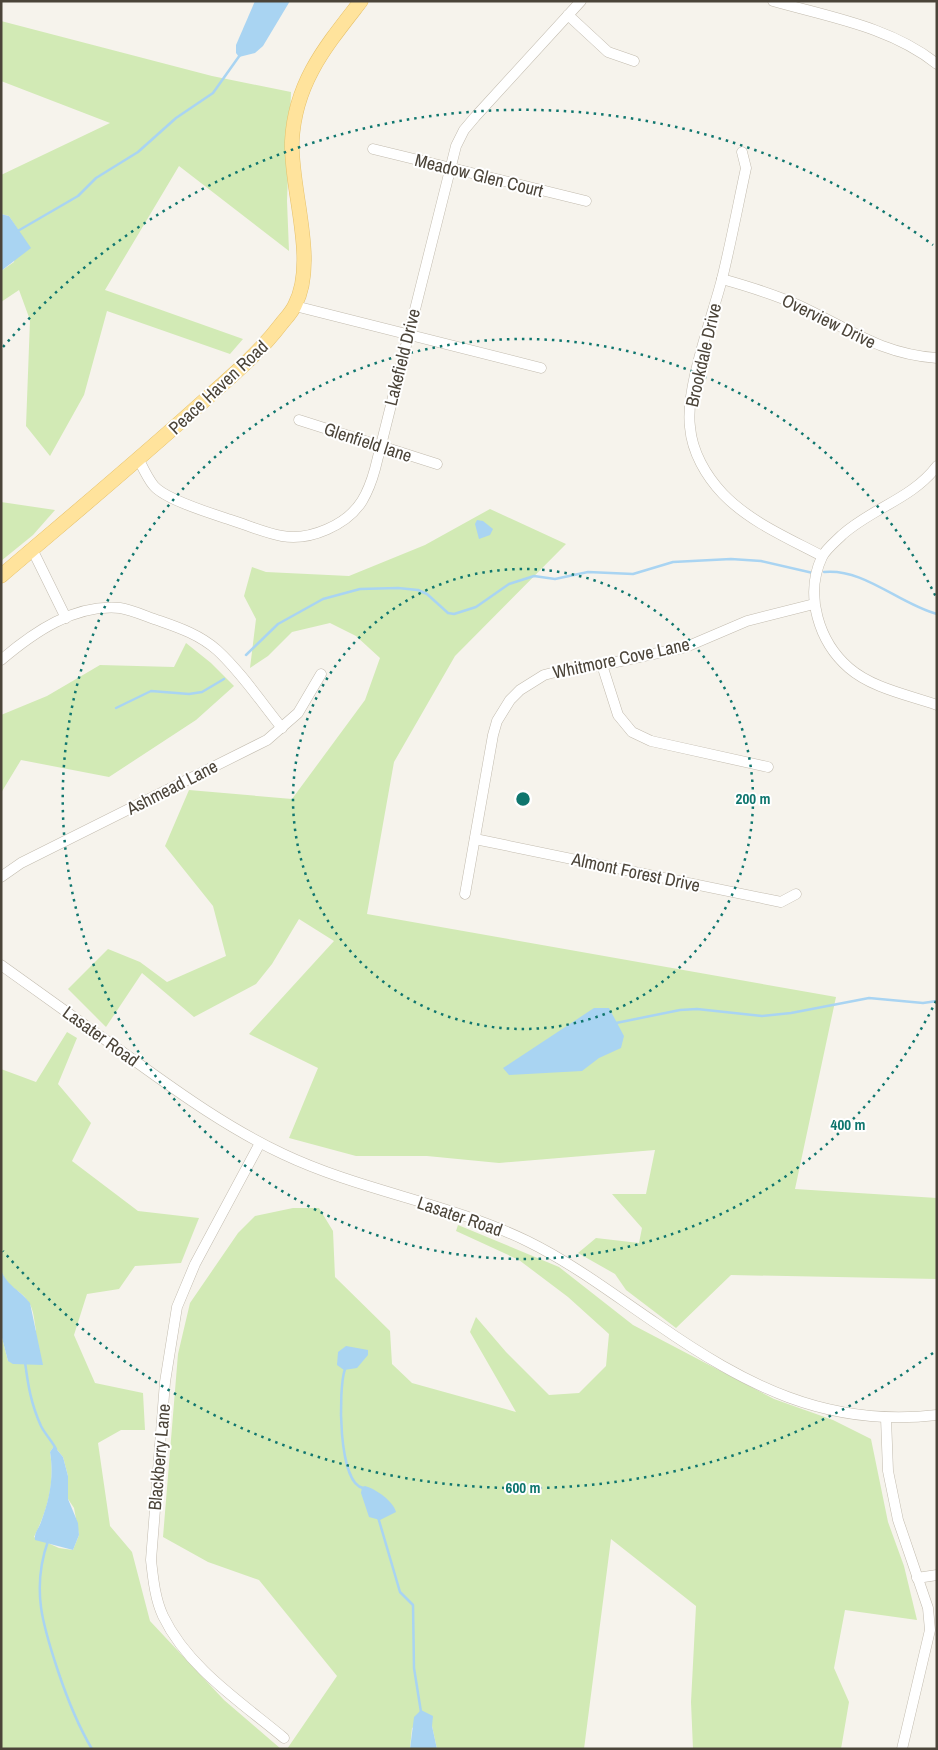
<svg xmlns="http://www.w3.org/2000/svg" width="938" height="1750" font-family="'Archivo Narrow',sans-serif">
<style>
.green{fill:#d2eab5;fill-rule:evenodd}
.water{fill:#a9d4f2}
.lines{fill:none;stroke-linecap:round;stroke-linejoin:round}
.stream{stroke:#a9d4f2;stroke-width:2.5}
.minor-casing{stroke:#c2bbae;stroke-width:11}
.major-casing{stroke:#e6c16a;stroke-width:15}
.minor{stroke:#fff;stroke-width:10}
.major{stroke:#ffe39c;stroke-width:14}
.ring{fill:none;stroke:#0f766e;stroke-width:2.5;stroke-dasharray:2.5 5}
.labels{text-anchor:middle;dominant-baseline:central;stroke-width:4;stroke-linejoin:round;paint-order:stroke}
.street-label{font-size:18px;fill:#4b4439;stroke:#fff}
.centre{fill:#0f766e;stroke:#fff;stroke-width:2.5}
.ring-label{font-size:15px;text-anchor:middle;font-weight:bold;fill:#0f766e;stroke:#fff;stroke-width:4;stroke-linejoin:round;paint-order:stroke}
</style>
<rect width="100%" height="100%" fill="#f6f3ec"/>
<g class="green">
<path d="M1,21l211,55 79,16 -4,109 2,50 -110,-85 -74,124 138,49 -13,15 -123,-43 -23,84 -34,61 -24,-30 4,-106 -11,-30 -18,12v-31l13,-9 4,-32 -9,-14 -8,-2v-39l109,-52 -109,-42z"/>
<path d="M1,502l54,8 -22,25 -32,26z"/>
<path d="M490,509l76,35 -111,112 -61,106 -27,152 469,83 -41,192 142,9v81l-206,-4 -55,53 -50,-38 -11,-16 -37,-21 18,-15 43,5 3,-15 -30,-34h34l9,-44 -156,13 -72,-7h-71l-67,-18 29,-70 -69,-34 85,-93 -35,-22 -27,45 -16,20 -62,33 -52,-44 -36,54 -38,-38 40,-40 32,13 27,20 59,-26 -13,-50 -48,-60 24,-56 103,9 73,-99 15,-42 -24,-22 -26,-13 -38,9 -24,24 -18,12 6,-49 -12,-23 8,-29 14,5 83,4 76,-31z"/>
<path d="M186,643l25,20 23,23 -38,34 -87,57 -88,-17 -20,33v-78l46,-19 53,-31 74,2z"/>
<path d="M67,1032l10,6 -19,46 33,39 -19,38 66,50 61,7 -18,45 -46,3 -16,23 -32,5 -13,41 21,48 48,10 2,37h-24l-23,13 12,83 22,26 18,69 74,79 57,49h-280v-415l7,27 28,-31c-2,-9 -2,-20 -7,-27 -8,-15 -21,-12 -28,-33v-201l35,13zM54,1446l9,11 5,19v23l6,9 5,27 -6,15 -14,-2 -25,-11c14,-28 21,-55 16,-85z"/>
<path d="M293,1208h26l14,23 2,46 55,54 2,33 20,19 104,29 -46,-80 6,-15 30,35 43,43 30,-2 27,-27 3,-32 -41,-37 -49,-37 -63,-29 2,-6 101,42 74,58 141,74 59,21 38,19 17,83 16,44 13,54 -72,-10 -11,58 15,34 -8,47h-148l-2,-47 5,-96 -85,-67 -27,210h-147l-5,-23v-9l-20,11 -2,21h-123l50,-73 -78,-96 -51,-18 -45,-25 15,-183 12,-51 48,-70 17,-17z"/>
</g>
<g class="water">
<path d="M255,1h35l-27,45 -8,7 -16,4 -3,-4v-8z"/>
<path d="M1,214l8,2 22,32 -30,23z"/>
<path d="M477,520l6,1 10,8 -3,6 -11,4 -4,-15z"/>
<path d="M594,1008h15l15,28 -3,12 -22,10 -17,13 -73,4 -6,-7z"/>
<path d="M1,1270c6,16 19,20 29,33l13,62 -30,-1 -5,-3 -7,-27z"/>
<path d="M346,1346l22,4v5l-11,13 -13,2 -7,-5 1,-13z"/>
<path d="M54,1446l9,11 5,19v23l10,24 1,12 -6,15 -38,-10c-1,-7 4,-12 6,-18 9,-24 13,-46 9,-70z"/>
<path d="M365,1486c11,3 28,15 31,26l-16,8 -11,-3 -8,-24 1,-6z"/>
<path d="M421,1710l12,6 -1,10 5,23h-27l4,-32z"/>
</g>
<g class="lines">
<g class="stream">
<path d="M16,232l62,-36 18,-18 42,-26 38,-34 37,-25 27,-38"/>
<path d="M824,572c40,-4 75,32 113,42"/>
<path d="M246,655l32,-31 45,-25 37,-10 38,-1 20,2 9,4 21,19 6,1 22,-7 33,-23 25,-8 21,3 33,-7 45,2 40,-12 58,-3 30,2 52,12"/>
<path d="M116,708l35,-17 38,3 13,-2 22,-13"/>
<path d="M616,1023l64,-13 17,-1 65,7 29,-3 78,-15 54,5 14,-2"/>
<path d="M25,1362c3,23 6,42 16,64 4,8 11,15 15,23"/>
<path d="M345,1369c-7,20 -7,114 18,119"/>
<path d="M378,1517l22,75 13,13 1,63 7,44"/>
<path d="M48,1541c-17,48 -5,85 10,130 9,27 19,53 34,78"/>
</g>
<g class="minor-casing">
<g id="minor">
<path d="M773,1c56,16 118,26 164,63"/>
<path d="M568,15l40,37 26,9"/>
<path d="M373,149l213,52"/>
<path d="M742,152l4,16c-8,37 -15,74 -24,111 -10,39 -37,110 -32,148 2,25 16,49 33,67 27,28 65,44 99,62"/>
<path d="M722,279c25,7 51,15 76,26 50,23 82,49 139,53"/>
<path d="M295,306l246,62"/>
<path d="M299,420l138,44"/>
<path d="M139,460c4,8 9,19 15,26 12,14 59,28 77,34 16,5 34,13 51,16 28,5 65,-11 80,-35 6,-10 10,-21 13,-32l81,-323 8,-16 11,-13 106,-116"/>
<path d="M937,466c-25,33 -65,42 -95,69 -6,6 -17,15 -20,22 -18,38 -3,85 27,111 23,20 59,27 88,37"/>
<path d="M32,549l34,69"/>
<path d="M1,660c33,-28 73,-56 119,-52 13,2 27,9 40,13 20,7 40,14 57,29 24,22 44,52 65,78"/>
<path d="M602,665l16,50 14,17 19,9 117,26"/>
<path d="M475,839l306,63 15,-8"/>
<path d="M1,877l20,-14 246,-123 31,-27 23,-39"/>
<path d="M465,894l28,-159 4,-14 13,-21 10,-10 24,-15 23,-6 35,-4 84,-18 61,-26 67,-17"/>
<path d="M1,965c45,32 89,64 134,96 47,34 95,68 148,93 78,37 166,49 244,87 47,23 87,54 130,83 88,61 169,104 280,91"/>
<path d="M260,1143l-65,121 -18,43 -12,75 -14,178c2,18 4,39 12,56 25,52 78,86 121,122"/>
<path d="M886,1418l2,53 10,49 30,88 2,22 -28,119"/>
<path d="M917,1578l20,-3"/>
</g>
</g>
<g class="major-casing">
<path id="major" d="M1,576c69,-59 139,-117 206,-178 27,-24 53,-46 75,-75 4,-5 10,-11 13,-18 23,-44 -5,-116 -3,-164 3,-59 34,-95 69,-140"/>
</g>
<use href="#minor" class="minor"/>
<use href="#major" class="major"/>
</g>
<g class="ring">
<circle cx="523" cy="799" r="230"/>
<path d="M936 1001A460 460 0 1 1 936 597"/>
<path d="M933 1353A689 689 0 0 1 3 1251M3 347A689 689 0 0 1 933 245"/>
</g>
<g class="labels">
<g class="street-label">
<text transform="translate(479 175) rotate(14)">Meadow Glen Court</text>
<text transform="translate(829 321) rotate(26)">Overview Drive</text>
<text transform="translate(703 355) rotate(-77)">Brookdale Drive</text>
<text transform="translate(402 357) rotate(-76)">Lakefield Drive</text>
<text transform="translate(218 387) rotate(-43)">Peace Haven Road</text>
<text transform="translate(368 442) rotate(18)">Glenfield lane</text>
<text transform="translate(621 658) rotate(-12)">Whitmore Cove Lane</text>
<text transform="translate(172 787) rotate(-27)">Ashmead Lane</text>
<text transform="translate(636 872) rotate(12)">Almont Forest Drive</text>
<text transform="translate(101 1036) rotate(36)">Lasater Road</text>
<text transform="translate(460 1216) rotate(19)">Lasater Road</text>
<text transform="translate(159 1457) rotate(-85)">Blackberry Lane</text>
</g>
</g>
<circle cx="523" cy="799" r="8" class="centre"/>
<g class="ring-label">
<text x="753" y="804">200 m</text>
<text x="848" y="1130">400 m</text>
<text x="523" y="1493">600 m</text>
</g>
<rect width="938" height="1750" fill="none" stroke="#4b4439" stroke-width="5"/>
</svg>
